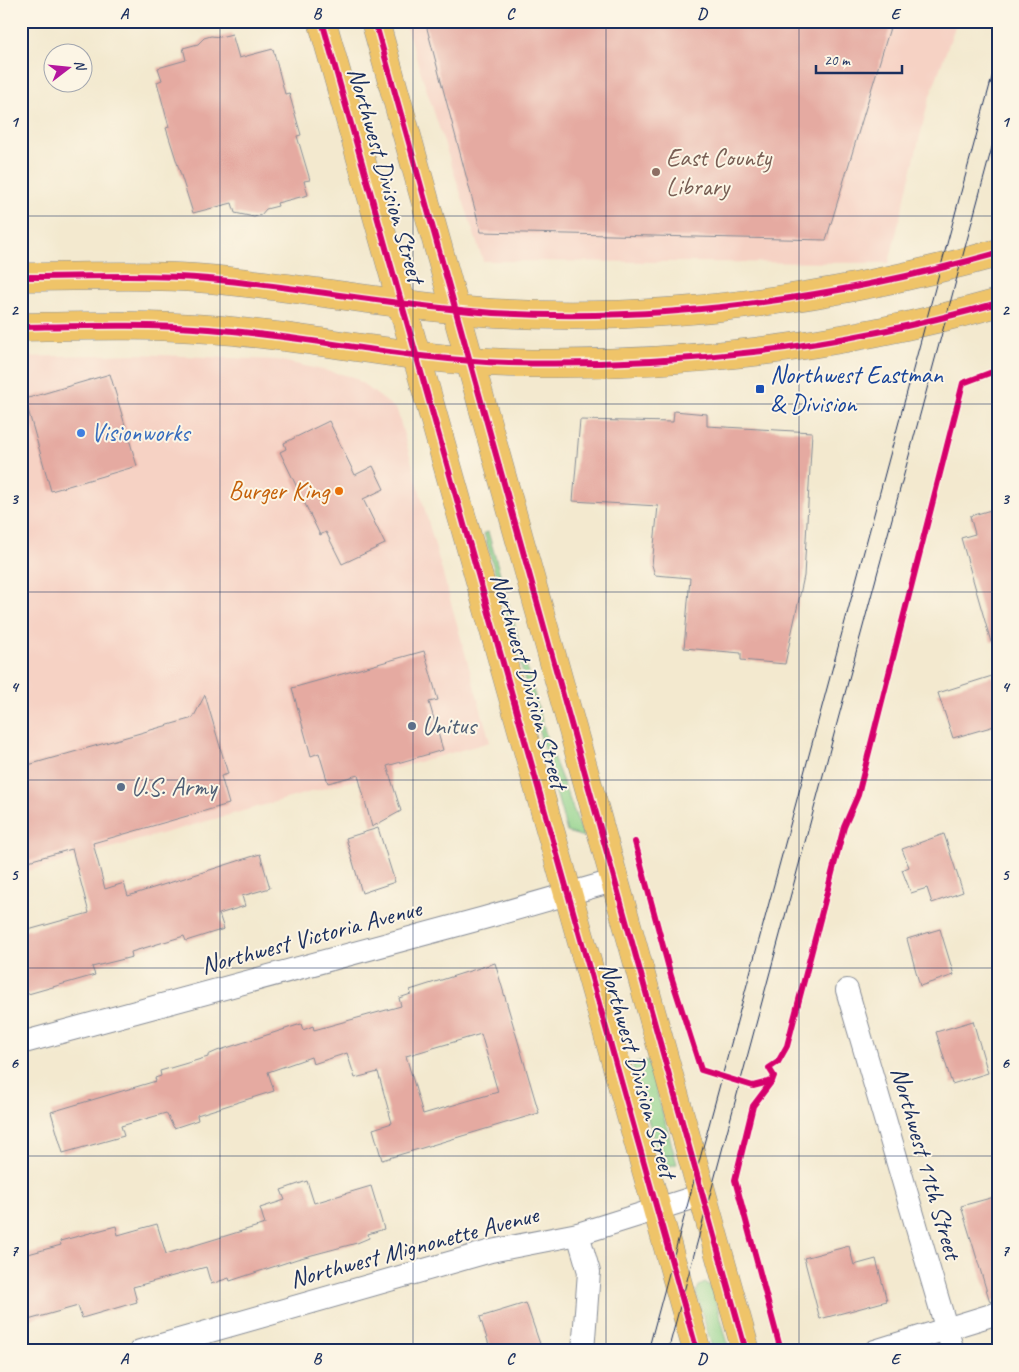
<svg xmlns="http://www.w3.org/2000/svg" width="1019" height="1372" font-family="Caveat,sans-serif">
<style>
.built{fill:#f6d2c4}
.green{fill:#8ed189;stroke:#548074}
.building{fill:#e5aaa1;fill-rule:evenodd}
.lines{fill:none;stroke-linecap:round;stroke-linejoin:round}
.minor-casing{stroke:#878c96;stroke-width:24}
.primary-casing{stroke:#878c96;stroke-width:29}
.minor{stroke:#fff;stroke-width:22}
.primary{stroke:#efc469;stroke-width:28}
.tram{stroke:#1b2f5e;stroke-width:1}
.cycleway-casing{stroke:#fcf5e5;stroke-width:9}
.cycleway{stroke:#d6006c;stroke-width:6}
.grid{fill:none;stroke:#1b2f5e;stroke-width:1;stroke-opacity:0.55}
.education-dot{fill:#8d6e63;stroke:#fcf5e5;stroke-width:2}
.transit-dot{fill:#1a4fb4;stroke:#fcf5e5;stroke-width:2}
.shop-dot{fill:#3f7fe0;stroke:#fcf5e5;stroke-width:2}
.food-dot{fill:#e8710a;stroke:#fcf5e5;stroke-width:2}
.service-dot{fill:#5c6f8a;stroke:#fcf5e5;stroke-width:2}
.labels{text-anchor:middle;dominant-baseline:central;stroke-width:4;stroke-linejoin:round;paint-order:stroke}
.education-label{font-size:25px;fill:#785e54;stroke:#fcf5e5;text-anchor:start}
.street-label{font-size:25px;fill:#1b2f5e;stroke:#fcf5e5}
.transit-label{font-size:25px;fill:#164399;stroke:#fcf5e5;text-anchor:start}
.shop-label{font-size:25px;fill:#366cbe;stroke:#fcf5e5;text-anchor:start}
.food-label{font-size:25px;fill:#c56008;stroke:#fcf5e5;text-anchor:end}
.service-label{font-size:25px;fill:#4e5e75;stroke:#fcf5e5;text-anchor:start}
.neatline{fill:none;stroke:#1b2f5e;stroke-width:2}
.grid-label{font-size:16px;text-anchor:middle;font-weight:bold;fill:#1b2f5e}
</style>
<rect width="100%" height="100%" fill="#fcf5e5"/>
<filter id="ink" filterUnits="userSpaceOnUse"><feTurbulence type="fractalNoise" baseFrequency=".02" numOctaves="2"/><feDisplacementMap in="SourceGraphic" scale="10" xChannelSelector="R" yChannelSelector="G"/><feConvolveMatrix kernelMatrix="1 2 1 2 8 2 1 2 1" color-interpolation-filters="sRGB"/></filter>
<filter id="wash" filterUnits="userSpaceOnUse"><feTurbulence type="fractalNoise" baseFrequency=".0096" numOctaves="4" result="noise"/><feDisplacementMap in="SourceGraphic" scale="20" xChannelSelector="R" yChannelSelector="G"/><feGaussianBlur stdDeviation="1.12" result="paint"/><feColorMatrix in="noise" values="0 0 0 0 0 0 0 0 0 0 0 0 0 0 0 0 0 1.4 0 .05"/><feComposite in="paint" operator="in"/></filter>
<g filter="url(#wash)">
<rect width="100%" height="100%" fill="#f3e9cf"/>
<g class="built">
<path d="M404,21h553l-28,78 -40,164 -406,-2z"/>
<path d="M136,354l141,6 77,17 43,33 93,332 -469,131v-516z"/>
</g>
<g class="green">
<path d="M488,532l61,214 35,91 -17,-5 -83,-299z"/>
<path d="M648,1060l29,104 -15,4 -30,-104z"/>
<path d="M705,1283l4,2 4,6 17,60h-17l-17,-58 3,-7z"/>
</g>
<g id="blocks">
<g class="building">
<path d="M425,21h467l-66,219 -345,-8z"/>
<path d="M232,34l7,24 34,-9 12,45 4,-1 12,42 -4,1 13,44 -6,1 4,14 -31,8 1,3 -12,3 -5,6 -7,2 -19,-4 -3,-10 -39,10 -27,-85 3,-1 -12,-45 5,-2 -4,-12 28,-8 -3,-12 15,-4 6,-6 7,-2 9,1z"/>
<path d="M110,374l27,92 -86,25 -26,-92z"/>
<path d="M674,411l33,3v12l105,6 -8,144 -19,88 -44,-4v-7l-57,-5 6,-70 -35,-3 -3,-10 6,-59 -85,-5 7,-81 93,2z"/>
<path d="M329,421l26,54 18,-9 11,23 -21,10 22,45 -43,20 -16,-32 -6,3 -40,-83 6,-3 -2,-6z"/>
<path d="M998,508v133l-7,1 -30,-104 14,-4 -5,-18z"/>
<path d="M424,651l14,49 -9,2 14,48 -56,16 14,45 -29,16 -14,-52 -30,8 -9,-30 -8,3 -19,-68z"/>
<path d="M992,676l6,14v35l-45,13 -15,-45z"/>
<path d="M205,695l23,79 -7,2 8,28 -136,39 12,46 19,-6 4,13 132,-42 10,34 -28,8 3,10 -26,8 5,15 -38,12 -2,-5 -53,16 1,5 -40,10 3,8 -74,21v-64l68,-19 -17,-64 -51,14v-96l172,-49z"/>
<path d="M378,828l17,54 -33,11 -16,-55z"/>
<path d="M944,834l19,58 -31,11 -5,-15 -16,5 -9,-23 7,-3 -7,-18z"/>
<path d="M940,929l14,46 -34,11 -13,-47z"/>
<path d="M495,963l44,150 -157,47 -9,-31 19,-6 -14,-51 -23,6 -8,-25 -34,11 -2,-7 -43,15 6,19 -77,24 1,5 -24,8 -8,-15 -45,13 3,10 -61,17 -12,-41 105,-31 -1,-3 6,-2 -1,-5 48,-14v-2l9,-4 84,-27 2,6 10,-4 1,4 87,-24 -2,-8 12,-4 -1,-4zM481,1034l17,58 -75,22 -17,-58z"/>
<path d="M973,1021l15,52 -36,11 -16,-52z"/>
<path d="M307,1181l7,22 57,-17 13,43 -16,5 1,4 -12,5 -60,16 -67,22 -1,-3 -18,6 -5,-17 -73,20 4,15 -55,16 -4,-12 -57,16v-37l6,-2 -6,-27 40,-11 -1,-4 56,-15 2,9 39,-11 9,30 99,-30 -5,-16 25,-8 -4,-10z"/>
<path d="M998,1196v104l-8,2 -29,-96z"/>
<path d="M849,1246l5,19 22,-6 11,42 -67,18 -16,-61z"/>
<path d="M526,1303l14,41 -22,7h-27l-11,-34z"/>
</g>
</g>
</g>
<g filter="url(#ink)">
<use href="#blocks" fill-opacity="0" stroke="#878c96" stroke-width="1"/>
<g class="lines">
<g class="minor-casing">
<g id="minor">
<path d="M847,990l106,361"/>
<path d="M21,1043l463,-125 129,-37"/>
<path d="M578,1234l11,38 -6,79"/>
<path d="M140,1351l351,-100 87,-17 124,-39"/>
<path d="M875,1351l123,-38"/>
</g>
</g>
<g class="primary-casing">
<g id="primary">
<path d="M322,21l375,1330"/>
<path d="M375,21l371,1330"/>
<path d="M21,277c69,0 140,-4 208,4 88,9 176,26 265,32 171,10 339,-14 504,-60"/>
<path d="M21,327c63,-1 126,-3 188,2 100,7 199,31 300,34 170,4 325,-14 489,-60"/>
</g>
</g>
<use href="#minor" class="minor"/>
<use href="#primary" class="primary"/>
<g class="tram">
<path d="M648,1351l350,-1296"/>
<path d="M668,1351l330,-1226"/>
</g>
<g class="cycleway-casing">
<g id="cycleway">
<path d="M322,21l375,1330"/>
<path d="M375,21l371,1330"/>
<path d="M21,277c69,0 140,-4 208,4 88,9 176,26 265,32 171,10 339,-14 504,-60"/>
<path d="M21,327c63,-1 126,-3 188,2 100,7 199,31 300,34 170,4 325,-14 489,-60"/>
<path d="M635,842l36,134 30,94 52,16 19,-5 2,-5 -5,-8 9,-6 9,-16 57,-219 14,-32 105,-412 32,-12 3,-7"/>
<path d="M772,1081l-19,25 -18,74 46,171"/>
</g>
</g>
<use href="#cycleway" class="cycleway"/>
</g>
</g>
<path class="grid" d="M220,21v1330M413,21v1330M606,21v1330M799,21v1330M21,216h977M21,404h977M21,592h977M21,780h977M21,968h977M21,1156h977"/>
<circle class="education-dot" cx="656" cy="172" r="5"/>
<rect class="transit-dot" x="755" y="384" width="10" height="10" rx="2.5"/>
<circle class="shop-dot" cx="81" cy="433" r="5"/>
<circle class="food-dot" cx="339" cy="491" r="5"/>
<g class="service-dot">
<circle cx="412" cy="726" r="5"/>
<circle cx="121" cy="787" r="5"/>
</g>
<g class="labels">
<g class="education-label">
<text x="666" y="158">East County<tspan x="666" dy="29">Library</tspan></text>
</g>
<g class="street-label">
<text transform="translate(386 175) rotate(74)">Northwest Division Street</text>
<text transform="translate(529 681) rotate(74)">Northwest Division Street</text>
<text transform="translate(311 937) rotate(-15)">Northwest Victoria Avenue</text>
<text transform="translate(638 1070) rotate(74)">Northwest Division Street</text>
<text transform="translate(926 1163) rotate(74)">Northwest 11th Street</text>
<text transform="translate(414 1247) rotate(-15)">Northwest Mignonette Avenue</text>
</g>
<g class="transit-label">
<text x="770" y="375">Northwest Eastman<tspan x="770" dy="29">&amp; Division</tspan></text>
</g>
<g class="shop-label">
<text x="91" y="433">Visionworks</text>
</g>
<g class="food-label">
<text x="329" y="491">Burger King</text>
</g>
<g class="service-label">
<text x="422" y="726">Unitus</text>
<text x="131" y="787">U.S. Army</text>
</g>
</g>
<rect width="1019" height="1372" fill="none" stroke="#fcf5e5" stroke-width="55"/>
<g transform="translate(68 68) rotate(74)"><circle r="24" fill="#fcf5e5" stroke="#a2a6af"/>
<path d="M0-4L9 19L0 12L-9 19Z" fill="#b5179e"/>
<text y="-8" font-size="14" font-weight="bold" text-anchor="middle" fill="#1b2f5e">N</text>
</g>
<path d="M816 65v8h86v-8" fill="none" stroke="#1b2f5e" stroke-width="2.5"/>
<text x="824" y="65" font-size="15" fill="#1b2f5e" stroke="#fcf5e5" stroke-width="4" paint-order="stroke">20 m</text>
<rect x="28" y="28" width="964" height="1316" class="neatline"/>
<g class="grid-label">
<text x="124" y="19">A</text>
<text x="317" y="19">B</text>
<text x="510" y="19">C</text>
<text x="702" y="19">D</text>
<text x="895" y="19">E</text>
<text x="14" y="127">1</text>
<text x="1005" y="127">1</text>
<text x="14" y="315">2</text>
<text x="1005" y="315">2</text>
<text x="14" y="504">3</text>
<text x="1005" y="504">3</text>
<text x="14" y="692">4</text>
<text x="1005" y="692">4</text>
<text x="14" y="880">5</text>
<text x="1005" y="880">5</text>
<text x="14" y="1068">6</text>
<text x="1005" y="1068">6</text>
<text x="14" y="1256">7</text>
<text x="1005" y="1256">7</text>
<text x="124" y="1364">A</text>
<text x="317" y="1364">B</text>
<text x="510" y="1364">C</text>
<text x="702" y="1364">D</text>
<text x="895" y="1364">E</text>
</g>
</svg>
